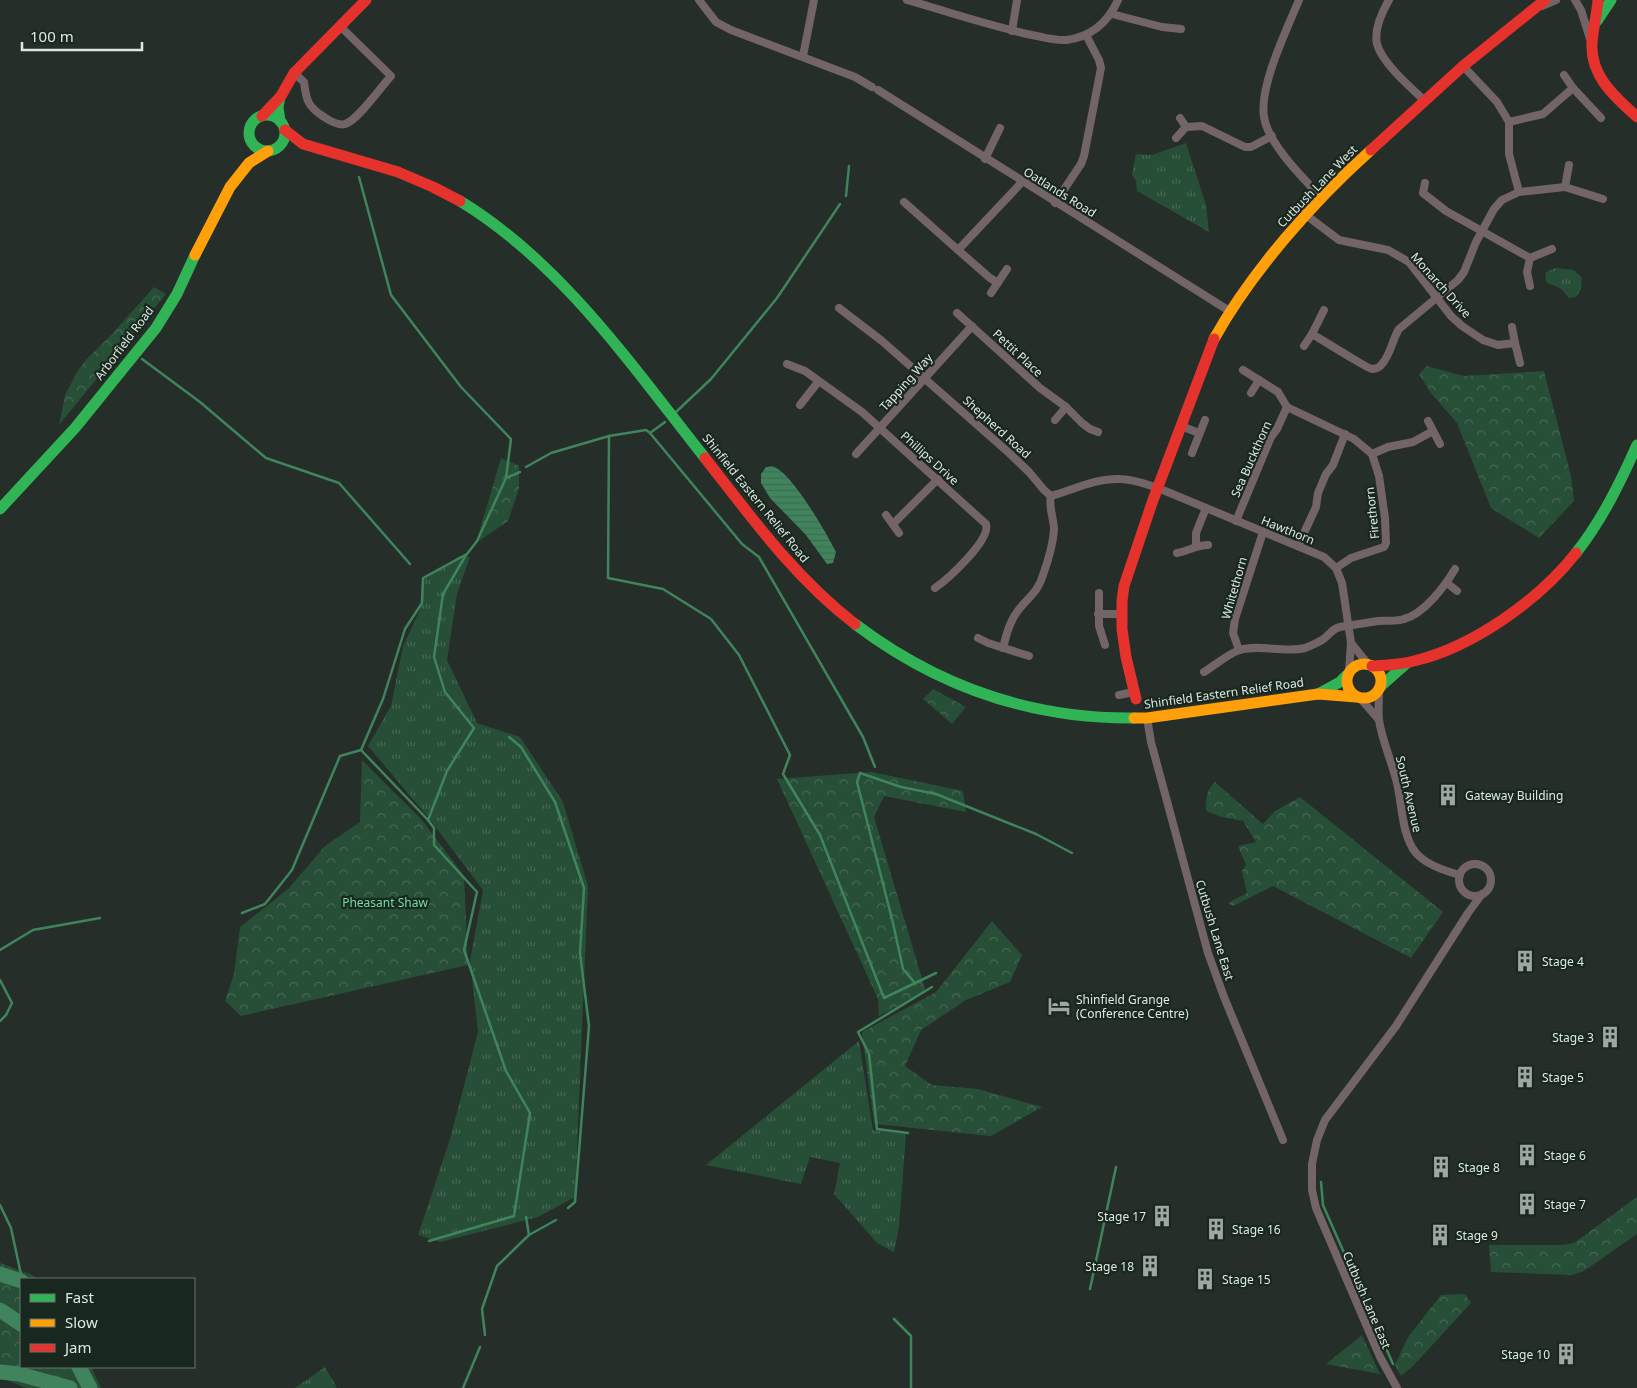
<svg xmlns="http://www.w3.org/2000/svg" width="1637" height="1388" font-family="'Noto Sans',sans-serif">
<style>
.grass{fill:url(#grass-tufts)}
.forest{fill:url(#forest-crowns)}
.water{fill:url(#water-rules)}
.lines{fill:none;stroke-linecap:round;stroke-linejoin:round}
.stream{stroke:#3f845c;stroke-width:2.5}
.river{stroke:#3f845c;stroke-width:15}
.street{stroke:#726467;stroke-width:8}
.fast{stroke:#30b455;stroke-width:11}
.slow{stroke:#ff9f0a;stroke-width:11}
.jam{stroke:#e5322d;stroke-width:11}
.labels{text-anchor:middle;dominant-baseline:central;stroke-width:4.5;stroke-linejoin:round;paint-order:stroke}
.street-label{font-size:12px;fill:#dfe8e2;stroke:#19281e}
.poi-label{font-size:12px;fill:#dfe8e2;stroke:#19281e;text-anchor:start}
.park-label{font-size:12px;fill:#75dea0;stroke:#19281e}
</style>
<defs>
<pattern id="grass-tufts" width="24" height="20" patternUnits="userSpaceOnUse" patternTransform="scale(1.25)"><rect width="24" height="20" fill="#274e37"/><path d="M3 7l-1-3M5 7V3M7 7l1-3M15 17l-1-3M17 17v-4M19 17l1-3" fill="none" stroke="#466854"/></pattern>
<pattern id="forest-crowns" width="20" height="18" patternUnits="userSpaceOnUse" patternTransform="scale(1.25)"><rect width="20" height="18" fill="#274e37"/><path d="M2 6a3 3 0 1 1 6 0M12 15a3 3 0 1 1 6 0" fill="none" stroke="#466854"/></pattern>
<pattern id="water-rules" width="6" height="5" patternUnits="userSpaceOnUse" patternTransform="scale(1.25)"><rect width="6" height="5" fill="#3f845c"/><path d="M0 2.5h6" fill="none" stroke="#416b52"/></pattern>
</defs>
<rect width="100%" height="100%" fill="#262e29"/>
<g class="grass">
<path d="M1186,143l20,62 3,27 -72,-41 -1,-10 -4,-6 4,-21 16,1z"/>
<path d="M1556,268l18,2 8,8 -1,12 -5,7 -7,1c-3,-3 -5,-7 -8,-9 -9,-7 -18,-1 -15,-17z"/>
<path d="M460,556l10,1 -13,37 -10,66 30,63 43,14 43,65 25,84 -13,311 -37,20 -98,25 -22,-7 32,-96 28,-107 -8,-71 13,-71 -55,-73 -60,-71 23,-40 12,-60 17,-36 4,-31z"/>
<path d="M859,1041l14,89 33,4 -7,93 -5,25 -17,-9 -43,-49 6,-31 -30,-6 -9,27 -95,-19z"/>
<path d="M325,1367l12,21h-42z"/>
</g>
<g class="forest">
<path d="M154,287l12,7 -107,131 6,-30 12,-23 8,-11 28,-28z"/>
<path d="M1427,366l37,10 80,-5 27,105 3,25 -35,37 -48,-30 -34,-85 -26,-30 -12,-19z"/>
<path d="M501,458l18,8v23l-11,32 -32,22z"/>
<path d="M933,689l33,18 -14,17 -29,-25z"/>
<path d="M362,760l60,60 42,56 4,89 -227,51 -16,-15 9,-27 6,-47 48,-38 37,-43 35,-24z"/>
<path d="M872,772l91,19 3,21 -82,-16 -10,21 52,175 -47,24 -1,-17 -101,-220z"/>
<path d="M1215,782l48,42 12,-13 25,-14 143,115 -32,46 -138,-72 -40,20 -5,-3 19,-10 -5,-22 4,-6 -8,-19 18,-4 -13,-21 -21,-4 -16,-6c-1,-11 1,-22 9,-29z"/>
<path d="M992,921l30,34 -12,27 -44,18 -45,30 -16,36 27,19 46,4 64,18 -51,29 -117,-12 -12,-92 74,-40z"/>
<path d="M1637,1197v37l-53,37 -12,4 -81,-3 -2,-27h74l11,-2z"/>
<path d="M0,1263l32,12 5,4h-16v88h70l10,21h-75l-26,-11z"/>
<path d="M1465,1294l6,9 -58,63 -12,10 -6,-11 13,-28 33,-42z"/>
<path d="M1362,1335l18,39 -54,-10z"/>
</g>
<path class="water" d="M766,467c1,0 7,-1 8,0 18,6 53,67 62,85l-3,11 -6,1 -21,-29 -36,-37 -9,-15v-9z"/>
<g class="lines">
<g class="stream">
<path d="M846,196l3,-30"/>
<path d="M142,359l58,43 66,56 73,25 71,81"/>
<path d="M676,412l35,-33 66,-81 63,-94"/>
<path d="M650,433l92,111 17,13 104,180 12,30"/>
<path d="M609,436l37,-6 4,3 15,-11"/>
<path d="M526,467l25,-14 58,-17 -1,142 55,11 48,30 28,36 51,100 -7,19 37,61 64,163 52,-25"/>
<path d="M506,478l14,-6"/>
<path d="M509,737l12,10 34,55 29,86 -4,65 9,73 -14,176 -7,6"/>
<path d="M361,750l67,70 6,8v17l43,47 -13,58 42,121 24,42 -16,103 -85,25"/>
<path d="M428,820l19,-49 27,-43 -29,-36 -11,-35 9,-63 23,-39"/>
<path d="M242,913l23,-9 27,-34 48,-114 21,-6 22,-51 22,-70 17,-26 1,-25 44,-24 10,-13 29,-63 5,-39 -50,-52 -70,-92 -32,-118"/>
<path d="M0,950l33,-20 67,-12"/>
<path d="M0,980l12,23 -6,12 -6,6"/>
<path d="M915,983l-12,-14 -10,-46 -36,-141 3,-9 41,14 35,7 100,40 36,19"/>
<path d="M908,1133l-31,-4 -8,-75 -11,-22 74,-45"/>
<path d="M1321,1182l2,23 70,159"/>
<path d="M0,1205l11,23 11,51"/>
<path d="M526,1217l3,18"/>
<path d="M1090,1289l26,-122"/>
<path d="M894,1319l17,17v52"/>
<path d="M485,1335l-3,-26 15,-43 32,-31 27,-15"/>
<path d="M463,1388l17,-41"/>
</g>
<g class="river">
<path d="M0,1274l21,7"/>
<path d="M0,1310l21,14"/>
<path d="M79,1367l11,21"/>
<path d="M0,1372l19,2 51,14"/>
</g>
<g class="street">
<path d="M699,0l17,22 15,8 124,47 17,10"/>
<path d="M907,0c42,12 83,26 125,35 11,2 24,6 34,5 25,-3 42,-18 52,-40"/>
<path d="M1299,0c-12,29 -40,86 -35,117 4,27 40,62 58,81"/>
<path d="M1389,0c-7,12 -15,30 -12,44 5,19 33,43 47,56"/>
<path d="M1575,0l6,10 10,32"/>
<path d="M1542,6l14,-6"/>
<path d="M1112,14l50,13 19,2"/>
<path d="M1012,31l5,-31"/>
<path d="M803,56l11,-56"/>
<path d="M1463,66l34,36 12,20v32l10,38"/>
<path d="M294,73l10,9c2,18 4,25 20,35 6,4 14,9 21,7 12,-3 37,-38 46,-48l-50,-49"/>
<path d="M1564,75l9,13 28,30"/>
<path d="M878,90l353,222"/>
<path d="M1180,118l6,9"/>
<path d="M1509,122l34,-8 30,-26"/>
<path d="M1176,138l10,-11 16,-1 43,21h6l21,-11"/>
<path d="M985,159l15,-31"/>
<path d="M1425,183l-2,10 23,18 84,47 -3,14 3,14"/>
<path d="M1565,187l4,-22"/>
<path d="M904,202l54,48"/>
<path d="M1055,203l26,-39 3,-8 17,-88 -2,-8 -13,-25"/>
<path d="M1306,215l33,25 49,10 21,12 42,54 11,10 21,14 15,5 17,-2 5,20"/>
<path d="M1530,258l22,-9"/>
<path d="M998,283l-8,-5 -32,-28 65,-69"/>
<path d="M991,293l16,-24"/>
<path d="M839,308l43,33 126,111 21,20 15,18 7,6"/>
<path d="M1324,310l-12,24c9,5 56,35 60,35 4,0 8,-2 10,-5 9,-10 10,-24 17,-35l59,-49 6,-8 12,-30 18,-33 8,-9 17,-8 46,-5 38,12"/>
<path d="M957,313l83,75 26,19 16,16 8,6 8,3"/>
<path d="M1512,327l3,16"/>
<path d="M1304,346l8,-12"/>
<path d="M787,364l18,7 57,41 124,112c5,16 -38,55 -51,64"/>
<path d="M1243,370l35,22 9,15 67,32 18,15 7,22 6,42 1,25 -2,4 -33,11 -15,10"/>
<path d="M1251,393l8,-13"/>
<path d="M800,405l18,-23"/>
<path d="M1055,420l11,-13"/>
<path d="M1428,421l12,23"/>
<path d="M1181,426l18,7"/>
<path d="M1192,453l13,-33"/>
<path d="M856,454l116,-128"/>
<path d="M1372,454l16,-7 25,-5 20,-11"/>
<path d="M1051,496c22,-6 45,-18 69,-17 13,0 25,5 38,9l166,69 12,11 6,15 9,60 -2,28"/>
<path d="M886,515l13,18"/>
<path d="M1236,521l35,-84 6,-8 10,-22"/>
<path d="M893,524l45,-45"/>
<path d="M1196,545v-12l10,-25"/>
<path d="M1298,546l18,-39 2,-14 8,-19 7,-9 12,-31"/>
<path d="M1177,553c13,-2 18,-8 31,-8"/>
<path d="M1447,583l10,8"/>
<path d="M1099,593v33l6,19"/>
<path d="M1098,614h22"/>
<path d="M978,638l10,5 41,13"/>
<path d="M1351,643l17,21"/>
<path d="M1003,648c3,-12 6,-25 14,-36 9,-13 21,-19 26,-37 5,-14 10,-31 11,-45 0,-11 -6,-25 -3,-34"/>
<path d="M1239,650l-6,-17 2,-14 28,-87"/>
<path d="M1204,672c10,-6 25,-19 36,-22 19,-6 44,3 65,-2 5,-2 12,-5 17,-8 7,-4 9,-11 18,-13 12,-2 25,-4 38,-6 8,-1 18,1 26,-2 20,-5 41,-33 51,-50"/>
<path d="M1379,690c0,10 -1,21 0,30 3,21 13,42 18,63 5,21 5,54 19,70 10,12 29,18 44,22"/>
<path d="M1119,695l15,-3"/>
<path d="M1360,698l19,22"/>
<path d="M1147,718l4,24 57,211 16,44 59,143"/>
<circle cx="1475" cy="880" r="16"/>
<path d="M1397,1388l-17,-31 -64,-149 -4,-18v-26l5,-24 8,-20 71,-94 72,-113 14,-19"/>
</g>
<g class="fast">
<path d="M1597,21l14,-21"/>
<path d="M280,97l-2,10 2,14"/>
<circle cx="267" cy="133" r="18"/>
<path d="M460,201c102,62 172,165 245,257"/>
<path d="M0,509l75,-81 81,-100 21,-34 18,-39"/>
<path d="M1576,553c26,-33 44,-70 61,-108"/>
<path d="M855,624c82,62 176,95 279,94"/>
<path d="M1380,687l27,-24"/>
<path d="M1318,694l22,-12 7,-7"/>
</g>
<g class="slow">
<path d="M195,255l35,-68 19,-24 19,-12"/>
<path d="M1214,339c38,-68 99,-137 157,-189"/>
<circle cx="1364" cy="681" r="17"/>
<path d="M1134,718h13l171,-24 38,3"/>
</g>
<g class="jam">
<path d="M1598,0c-1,14 -5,28 -6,43 -2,33 23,54 45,74"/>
<path d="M262,116l19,-20 13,-23 72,-73"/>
<path d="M285,130l18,14 95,28 35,15 27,14"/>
<path d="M1371,150l92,-84 82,-66"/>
<path d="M705,458c46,59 90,120 150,166"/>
<path d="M1372,666c14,-1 28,-1 42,-5 59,-14 125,-61 162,-108"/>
<path d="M1136,699l-10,-42 -4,-28v-28l2,-15 29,-86 61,-161"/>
</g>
</g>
<defs>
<g id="building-bare" transform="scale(1.725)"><path d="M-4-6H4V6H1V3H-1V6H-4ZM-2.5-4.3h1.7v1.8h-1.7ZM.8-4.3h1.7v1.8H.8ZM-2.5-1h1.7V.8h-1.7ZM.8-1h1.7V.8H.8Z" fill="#9ea7a1" stroke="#19281e" stroke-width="2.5" paint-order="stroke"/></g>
<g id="hotel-bare" transform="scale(1.725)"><path d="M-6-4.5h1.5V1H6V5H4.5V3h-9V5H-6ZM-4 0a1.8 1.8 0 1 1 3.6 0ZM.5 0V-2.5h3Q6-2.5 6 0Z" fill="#9ea7a1" stroke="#19281e" stroke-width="2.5" paint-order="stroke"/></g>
</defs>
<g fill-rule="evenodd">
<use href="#building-bare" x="1448" y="795"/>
<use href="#building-bare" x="1525" y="961"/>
<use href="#hotel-bare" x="1059" y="1006"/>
<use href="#building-bare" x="1610" y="1037"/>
<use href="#building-bare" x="1525" y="1077"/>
<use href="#building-bare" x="1527" y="1155"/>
<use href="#building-bare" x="1441" y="1167"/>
<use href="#building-bare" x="1527" y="1204"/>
<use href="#building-bare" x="1162" y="1216"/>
<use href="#building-bare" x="1216" y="1229"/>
<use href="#building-bare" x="1440" y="1235"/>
<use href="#building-bare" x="1150" y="1266"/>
<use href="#building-bare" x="1205" y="1279"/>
<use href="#building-bare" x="1566" y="1354"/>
</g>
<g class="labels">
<g class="street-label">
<text transform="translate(1317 186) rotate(-46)">Cutbush Lane West</text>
<text transform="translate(1060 192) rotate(32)">Oatlands Road</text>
<text transform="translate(1441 285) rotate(48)">Monarch Drive</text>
<text transform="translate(124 343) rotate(-53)">Arborfield Road</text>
<text transform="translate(1018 353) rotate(43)">Pettit Place</text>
<text transform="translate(906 382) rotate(-48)">Tapping Way</text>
<text transform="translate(997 427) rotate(42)">Shepherd Road</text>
<text transform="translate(930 458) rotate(42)">Phillips Drive</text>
<text transform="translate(1251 459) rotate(-66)">Sea Buckthorn</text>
<text transform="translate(756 498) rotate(51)">Shinfield Eastern Relief Road</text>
<text transform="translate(1372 513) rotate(-96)">Firethorn</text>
<text transform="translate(1288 530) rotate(22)">Hawthorn</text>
<text transform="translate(1234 588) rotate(-74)">Whitethorn</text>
<text transform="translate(1224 693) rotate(-8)">Shinfield Eastern Relief Road</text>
<text transform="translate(1409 794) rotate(77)">South Avenue</text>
<text transform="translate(1215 930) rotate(73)">Cutbush Lane East</text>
<text transform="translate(1367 1300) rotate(67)">Cutbush Lane East</text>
</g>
<g class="poi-label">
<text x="1465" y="795">Gateway Building</text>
<text x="1542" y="961">Stage 4</text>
<text x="1076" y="999">Shinfield Grange<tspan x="1076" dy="14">(Conference Centre)</tspan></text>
<text x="1594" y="1037" text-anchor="end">Stage 3</text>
<text x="1542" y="1077">Stage 5</text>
<text x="1544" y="1155">Stage 6</text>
<text x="1458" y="1167">Stage 8</text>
<text x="1544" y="1204">Stage 7</text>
<text x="1146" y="1216" text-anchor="end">Stage 17</text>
<text x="1232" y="1229">Stage 16</text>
<text x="1456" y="1235">Stage 9</text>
<text x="1134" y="1266" text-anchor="end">Stage 18</text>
<text x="1222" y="1279">Stage 15</text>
<text x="1550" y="1354" text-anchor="end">Stage 10</text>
</g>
<g class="park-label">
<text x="385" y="902">Pheasant Shaw</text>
</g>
</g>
<rect x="20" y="1278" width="175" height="90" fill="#19281e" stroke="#68756c"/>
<rect x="30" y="1294" width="25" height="8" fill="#30b455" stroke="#68756c"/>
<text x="65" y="1303" font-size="15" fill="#dfe8e2">Fast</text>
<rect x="30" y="1319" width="25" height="8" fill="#ff9f0a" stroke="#68756c"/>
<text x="65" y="1328" font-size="15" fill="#dfe8e2">Slow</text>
<rect x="30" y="1344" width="25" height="8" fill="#e5322d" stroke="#68756c"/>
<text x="65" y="1353" font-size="15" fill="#dfe8e2">Jam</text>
<path d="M22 42v8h120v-8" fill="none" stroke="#dfe8e2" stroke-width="2.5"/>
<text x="30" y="42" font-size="15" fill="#dfe8e2" stroke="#19281e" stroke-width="4" paint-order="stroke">100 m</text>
</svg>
